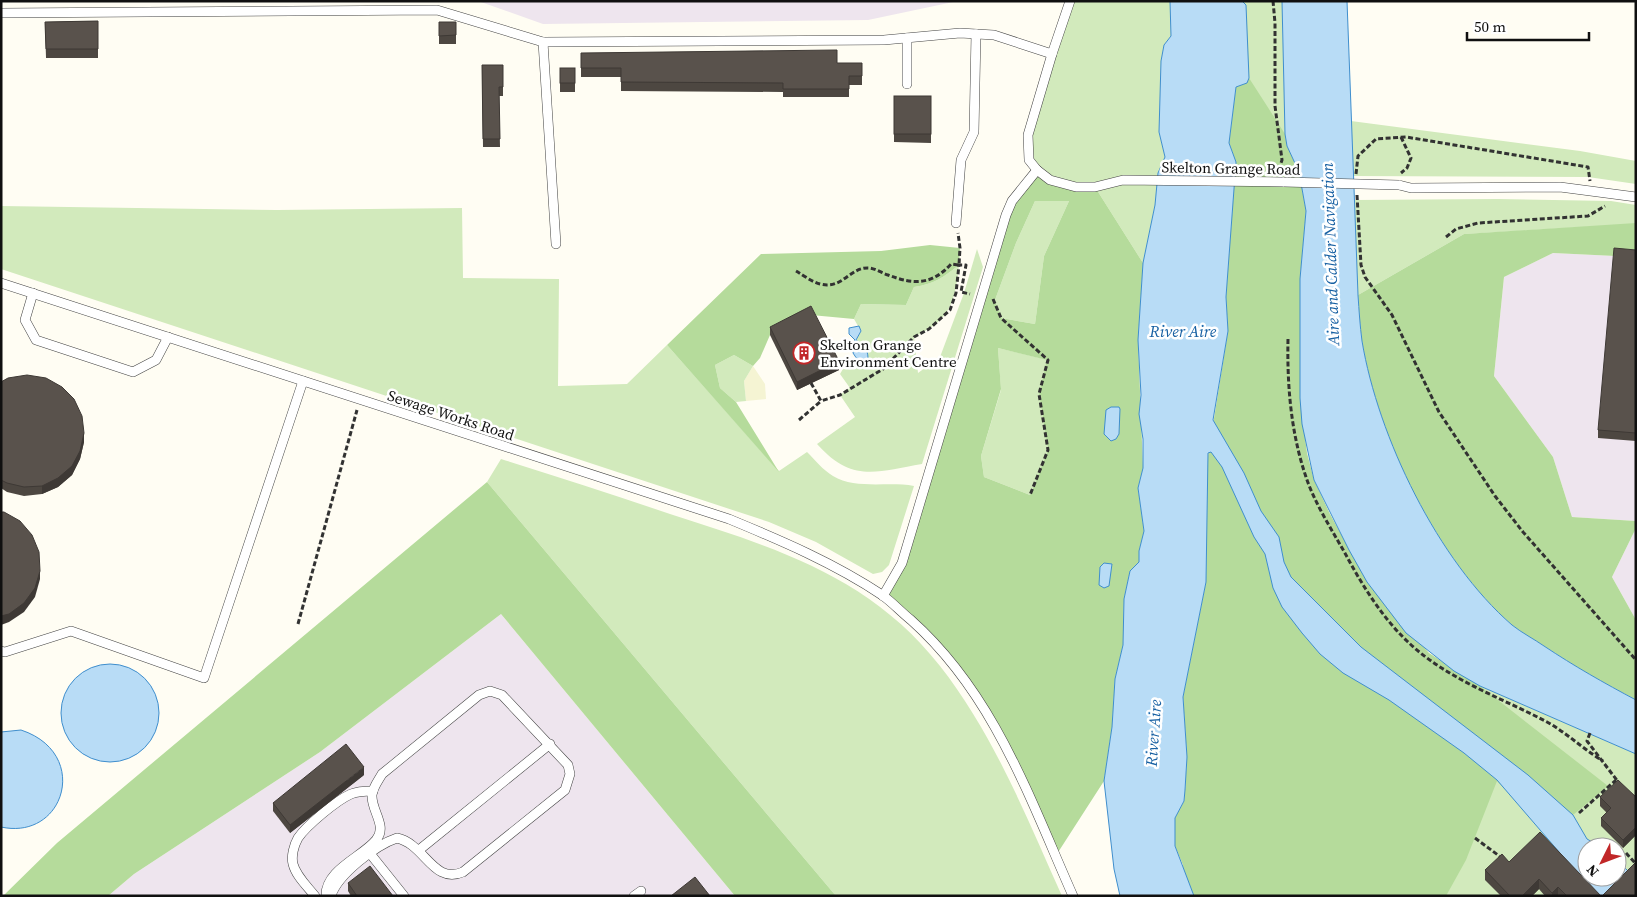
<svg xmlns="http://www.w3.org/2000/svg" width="1637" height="897" font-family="'Source Serif 4',serif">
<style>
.industrial{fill:#eee5ee}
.farmland{fill:#f5f4d3}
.green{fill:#d2eabc;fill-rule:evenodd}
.forest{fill:#b5db9b;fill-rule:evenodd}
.water{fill:#b8dcf6;stroke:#3f8ecd}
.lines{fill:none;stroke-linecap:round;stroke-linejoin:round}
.service-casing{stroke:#434343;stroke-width:10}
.path{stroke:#323232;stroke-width:3;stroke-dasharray:5 2.5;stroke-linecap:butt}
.service{stroke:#fff;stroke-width:9}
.service-bridge-casing{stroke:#434343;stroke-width:10;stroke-linecap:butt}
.service-bridge{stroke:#fff;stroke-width:9}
.wall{fill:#4d4741}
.shaded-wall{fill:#3e3935}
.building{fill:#59524c;stroke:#3e3935}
.labels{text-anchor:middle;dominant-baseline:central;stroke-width:5;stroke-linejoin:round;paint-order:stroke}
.street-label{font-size:15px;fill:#101010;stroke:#fff}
.poi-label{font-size:15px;fill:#101010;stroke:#fff;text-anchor:start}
.water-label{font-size:16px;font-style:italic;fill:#1861a3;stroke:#fff}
</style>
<rect width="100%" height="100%" fill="#fffdf3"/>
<g class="industrial">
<path d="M478,1h480l-90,19 -325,4z"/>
<path d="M1553,253l83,4v264l-64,-4 -19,-60 -59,-81 10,-99z"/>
<path d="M1636,528v92l-24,-43z"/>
<path d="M501,614l234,282h-627l26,-22 186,-122z"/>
</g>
<path class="farmland" d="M753,366l12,18 1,15 -20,2 -2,-20z"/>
<g class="green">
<path d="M1070,1h100l1,35 -7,9 -3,16 -2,71 6,25 -7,16 -3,32 -12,58 -48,-76 -45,-7 -21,-20 -1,-25z"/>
<path d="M1242,1h40l3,133 2,12 -61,151z"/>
<path d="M1351,121l229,30 56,10v23l-48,-7 -235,-1z"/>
<path d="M1498,199l113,2 25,4v19l-172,10 -106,61 -4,-95z"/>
<path d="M1035,201h34l-25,55 -9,68 -34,-6 -6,-18 21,-57z"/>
<path d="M1,206l276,4 185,-2 1,70 96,1 -1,107 69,-2 40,-39 112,126 28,-19c8,8 16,18 26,24 23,14 56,5 81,10l-25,79 -7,7 -9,2 -57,-32 -47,-20 -768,-253z"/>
<path d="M977,249l6,18 -61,197c-46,8 -70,19 -105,-20l38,-27 -15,-22 10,-7 -10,-14 7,-12 10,-3 6,2 -7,-21 5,-9 -7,-12 7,-15 45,1 8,-18c20,-3 30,-10 45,-22 -4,38 -9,55 -45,72l4,36 22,-16 24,-64z"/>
<path d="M998,348l50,12 -9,34 9,56 -18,45 -46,-18 -3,-21 20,-66z"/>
<path d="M734,355l19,11 -9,15 2,20 -10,1 -16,-14 -5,-23z"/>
<path d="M501,459c57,18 113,36 169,55 103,33 200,62 270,152 54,69 86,150 122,230h-226l-349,-414z"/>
<path d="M1454,671l26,15 156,68v111l-33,31h-263zM1587,847h30v30h-30z"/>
</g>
<g class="forest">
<path d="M1249,78l36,56 2,12 12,26 7,39 -6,68v119l7,55 7,27 16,34 37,68 62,71 51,33 128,100 -35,29 -50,-7 -26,-27 -31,79 -20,36h-262l-1,-31 -8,-19v-28l9,-17 1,-11 2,-33 -4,-60 23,-115 1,-120 21,-131 -2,-34 10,-135 -7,-19 7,-56 11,-4z"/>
<path d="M1037,170l13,10 45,7 48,76 -5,77 5,128 -5,20 6,43 -5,20v11l-9,9 -6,28 -1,46 -8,34 -3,48 -8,54 -49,76 -82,-168 -90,-93 19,-33 104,-348zM1035,201h34l-25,55 -9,68 -34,-6 -6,-18 21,-57zM998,348l49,12 -8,34 9,56 -18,45 -46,-18 -3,-21 20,-67z"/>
<path d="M1636,223v34l-83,-4 -49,24 -10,99 59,81 19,60 64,4v7l-24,49 24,43v80c-32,-17 -62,-34 -92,-54 -10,-7 -22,-13 -32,-21 -74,-64 -134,-188 -150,-284 -2,-15 -3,-31 -4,-46l106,-61z"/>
<path d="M930,245l30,3 -1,17c-15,12 -25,19 -45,22l-8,18 -45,-1 -7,15 -43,-4 -41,20 -10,23 -7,8 -19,-11 -19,10 5,23 16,14 43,70 -112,-127 94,-91 120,-3z"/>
<path d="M487,482l349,414h-101l-234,-282 -181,138 -186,122 -26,22h-105l54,-53z"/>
</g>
<g class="water">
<path d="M1170,1h72l4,4 3,73 -2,5 -11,4 -7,56 7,19 -10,135 2,34 -15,89 31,53 17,38 18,26 5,25 7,15 70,70 167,128 45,40 14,24 14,8h-14v30h30v-17l19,19v17h-39l-100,-116 -33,-27 -75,-53 -46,-27 -23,-19 -18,-21 -20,-26 -9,-19 -8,-34 -11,-17 -32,-70 -11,-15 -3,1 -2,129 -23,115 4,60 -2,33 -1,11 -9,17v28l19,50h-74l-6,-27 -10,-88 8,-54 3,-48 8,-34 1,-46 6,-28 9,-9v-11l5,-20 -6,-43 5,-20v-29l-4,-25 2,-19 -3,-55 5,-77 12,-58 3,-32 7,-16 -6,-25 2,-71 3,-16 7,-9z"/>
<path d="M1282,1h65l11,294c1,15 2,31 4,46 16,96 76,220 150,284 10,8 22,14 32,21 30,20 60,37 92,54v54l-156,-68 -26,-15 -48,-38 -39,-51 -18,-32 -35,-70 -12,-56 -2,-26v-119l6,-68 -7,-39 -12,-26 -2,-12z"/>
<path d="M859,326l2,5 -5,9c7,5 12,9 12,18l-6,3 -5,-2 -4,-6 2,-13 -6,-6v-6z"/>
<path d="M1111,407h8l1,2 -1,25 -3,5 -5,2 -7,-7 2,-24z"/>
<path d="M1104,563l8,1 -3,22 -5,2 -5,-3 1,-18z"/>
<circle cx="110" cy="713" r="49"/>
<path d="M21,730c70,23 44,111 -20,97v-95z"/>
</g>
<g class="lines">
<g class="service-casing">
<g id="service">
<path d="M1070,1l-18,53 -24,81 1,25 8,10 13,10 26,7h19l28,-7 161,2"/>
<path d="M1,13l436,-3 106,32 341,-2 76,-7 34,2 58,19"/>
<path d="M907,38v46"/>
<path d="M543,42l13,202"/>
<path d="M1399,185l12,3 149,-1 76,10"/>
<path d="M956,223l5,-63 13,-28 2,-98"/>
<path d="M1,283l728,236c53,22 105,44 153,76 10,7 19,17 29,25 83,74 118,177 162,276"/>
<path d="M33,293l-8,27 11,20 97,32 23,-12 12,-23"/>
<path d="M883,596l19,-33 104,-348 6,-14 25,-31"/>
<path d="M1,651l4,1 66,-21 133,47 99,-297"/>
<path d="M419,850l131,-106"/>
<path d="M368,851l36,45"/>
<path d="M315,896c-8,-10 -19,-20 -22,-32 -2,-8 1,-19 5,-26 8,-12 39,-38 53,-44 7,-3 15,-3 22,-3"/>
<path d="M326,896c-1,-26 36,-39 50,-56 12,-14 -5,-29 -4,-45 1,-8 6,-14 10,-21l97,-79 11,-4 12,4 66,70 2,9 -5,16 -102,82c-30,13 -38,-28 -66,-34 -21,7 -60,37 -66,58"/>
<path d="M634,896l7,-5"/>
</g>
</g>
<g class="path">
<path d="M1273,1l2,22v83l7,54 -2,6 -6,4"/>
<path d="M1401,137l10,21 -4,10 -6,5"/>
<path d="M1356,174l2,-18 18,-17 30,-2 182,30 2,14"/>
<path d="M1357,195l4,70 4,12 27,38 47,97 56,84 28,36 113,128"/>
<path d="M1446,237l10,-8 22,-6 110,-7 17,-10"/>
<path d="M796,271c7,4 16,11 24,13 23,6 30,-18 50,-16 6,1 12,5 18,7 26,10 44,10 63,-11l8,1 1,-17 -2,-15"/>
<path d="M993,299l8,19 47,42 -9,34 9,56 -18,45"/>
<path d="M1288,339c-1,47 3,94 18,138 9,27 26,53 40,78 16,30 36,62 61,86 39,38 93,56 140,81 20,11 36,27 56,39"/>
<path d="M811,383l10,18 19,-6 43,-26 31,-32 15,-8 21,-19 6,-17 3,-28h7l-5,27 9,2"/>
<path d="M799,420l22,-19"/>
<path d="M298,624l59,-214"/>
<path d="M1590,733l-3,8 32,42"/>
<path d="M1579,813l37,-33"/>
<path d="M1475,838l27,20"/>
<path d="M1626,853l10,11"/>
</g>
<use href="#service" class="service"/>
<g class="service-bridge-casing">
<path id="service-bridge" d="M1284,182l115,3"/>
</g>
<use href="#service-bridge" class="service-bridge"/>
</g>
<g class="wall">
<path d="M98,21v37h-52l-1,-36z"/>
<rect x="439" y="22" width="17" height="22"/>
<path d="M581,53l256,10h25v22h-13v12h-66v-5l-162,-1v-14h-40z"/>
<path d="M482,65h21v31h-4l1,51h-17z"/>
<rect x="560" y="68" width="15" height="24"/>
<path d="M894,96h37v47l-37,-1z"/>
<path d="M1636,250v191l-38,-3v-8z"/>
<path d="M770,327l69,43 -42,20 -27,-55z"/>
<path d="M1,382l83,60 -4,17 -8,16 -14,12 -16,7 -18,2 -17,-4 -6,-4z"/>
<path d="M364,775l-74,58 -17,-22v-8z"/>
<path d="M1600,797h36v38l-13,13 -22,-22v-8l6,-5 -7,-7z"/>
<path d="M1509,862l92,34h-56l-6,-7 -7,7h-31l-16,-16v-10z"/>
<path d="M348,883l45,13h-42l-3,-5z"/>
</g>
<g class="shaded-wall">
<path d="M839,361v9l-42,20v-8z"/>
<path d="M84,433v9l-4,17 -8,16 -14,12 -16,7v-8z"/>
<path d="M40,571v8l-5,18 -11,15 -15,10 -8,3v-9z"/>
<path d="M364,767v8l-74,58v-8z"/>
<path d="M1636,827v8l-13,13v-8z"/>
<path d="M1539,879v10l-7,7h-10z"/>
<path d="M1558,887v9h-6v-3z"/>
</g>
<g class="building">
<path d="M98,21v28h-52l-1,-27z"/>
<path d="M439,22h17v13l-17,1z"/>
<path d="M837,50v13h25v13h-13v13h-66v-6l-162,-1v-14h-40v-15z"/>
<path d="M482,65h21v22h-4l1,52h-17z"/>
<rect x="560" y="68" width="15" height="15"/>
<rect x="894" y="96" width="37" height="38"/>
<path d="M1614,248l22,2v183l-38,-3z"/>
<path d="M811,306l28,55 -42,21 -27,-55z"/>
<path d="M27,375l19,3 16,9 12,12 8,17 2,17 -4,18 -8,15 -14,12 -16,8 -18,1 -17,-4 -6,-3v-98l7,-4z"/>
<path d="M1,512h3l16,9 12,14 7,17 1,19 -5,17 -11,15 -15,11 -8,2z"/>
<path d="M346,744l18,23 -74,58 -17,-22z"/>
<path d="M1618,780l18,17v30l-13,13 -22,-22 10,-10 -11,-11z"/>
<path d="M1540,832l61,64h-34l-9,-9 -6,6 -13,-14 -17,17h-12l-25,-26 17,-16 7,8z"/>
<path d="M1636,862v34h-34z"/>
<path d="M370,866l23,30h-36l-9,-13z"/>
<path d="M695,877l15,19h-39z"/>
</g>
<defs>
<g id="building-ring" transform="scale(1.125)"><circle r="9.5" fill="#fff" stroke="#c12728" stroke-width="1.5"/><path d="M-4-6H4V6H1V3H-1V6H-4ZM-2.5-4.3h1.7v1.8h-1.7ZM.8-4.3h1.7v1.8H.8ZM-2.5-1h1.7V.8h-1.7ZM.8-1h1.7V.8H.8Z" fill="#c12728"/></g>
</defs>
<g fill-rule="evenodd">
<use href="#building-ring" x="804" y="353"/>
</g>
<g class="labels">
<g class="street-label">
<text transform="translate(1231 168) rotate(1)">Skelton Grange Road</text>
<text transform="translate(451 415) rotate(18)">Sewage Works Road</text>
</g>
<g class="poi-label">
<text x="820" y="344">Skelton Grange<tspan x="820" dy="17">Environment Centre</tspan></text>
</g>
<g class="water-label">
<text transform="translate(1330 254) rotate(-92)">Aire and Calder Navigation</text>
<text x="1183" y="331">River Aire</text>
<text transform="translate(1153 733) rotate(-86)">River Aire</text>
</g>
</g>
<rect width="1637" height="897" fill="none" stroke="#101010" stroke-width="5"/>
<g transform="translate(1602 862) rotate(228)"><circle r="24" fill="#ffffff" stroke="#9f9f9f"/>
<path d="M0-4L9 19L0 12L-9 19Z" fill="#c12728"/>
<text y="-8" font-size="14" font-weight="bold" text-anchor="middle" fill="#101010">N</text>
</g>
<path d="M1467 32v8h122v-8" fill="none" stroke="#101010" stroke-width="2.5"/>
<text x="1474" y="32" font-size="15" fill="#101010" stroke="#ffffff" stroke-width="4" paint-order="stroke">50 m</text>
</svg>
